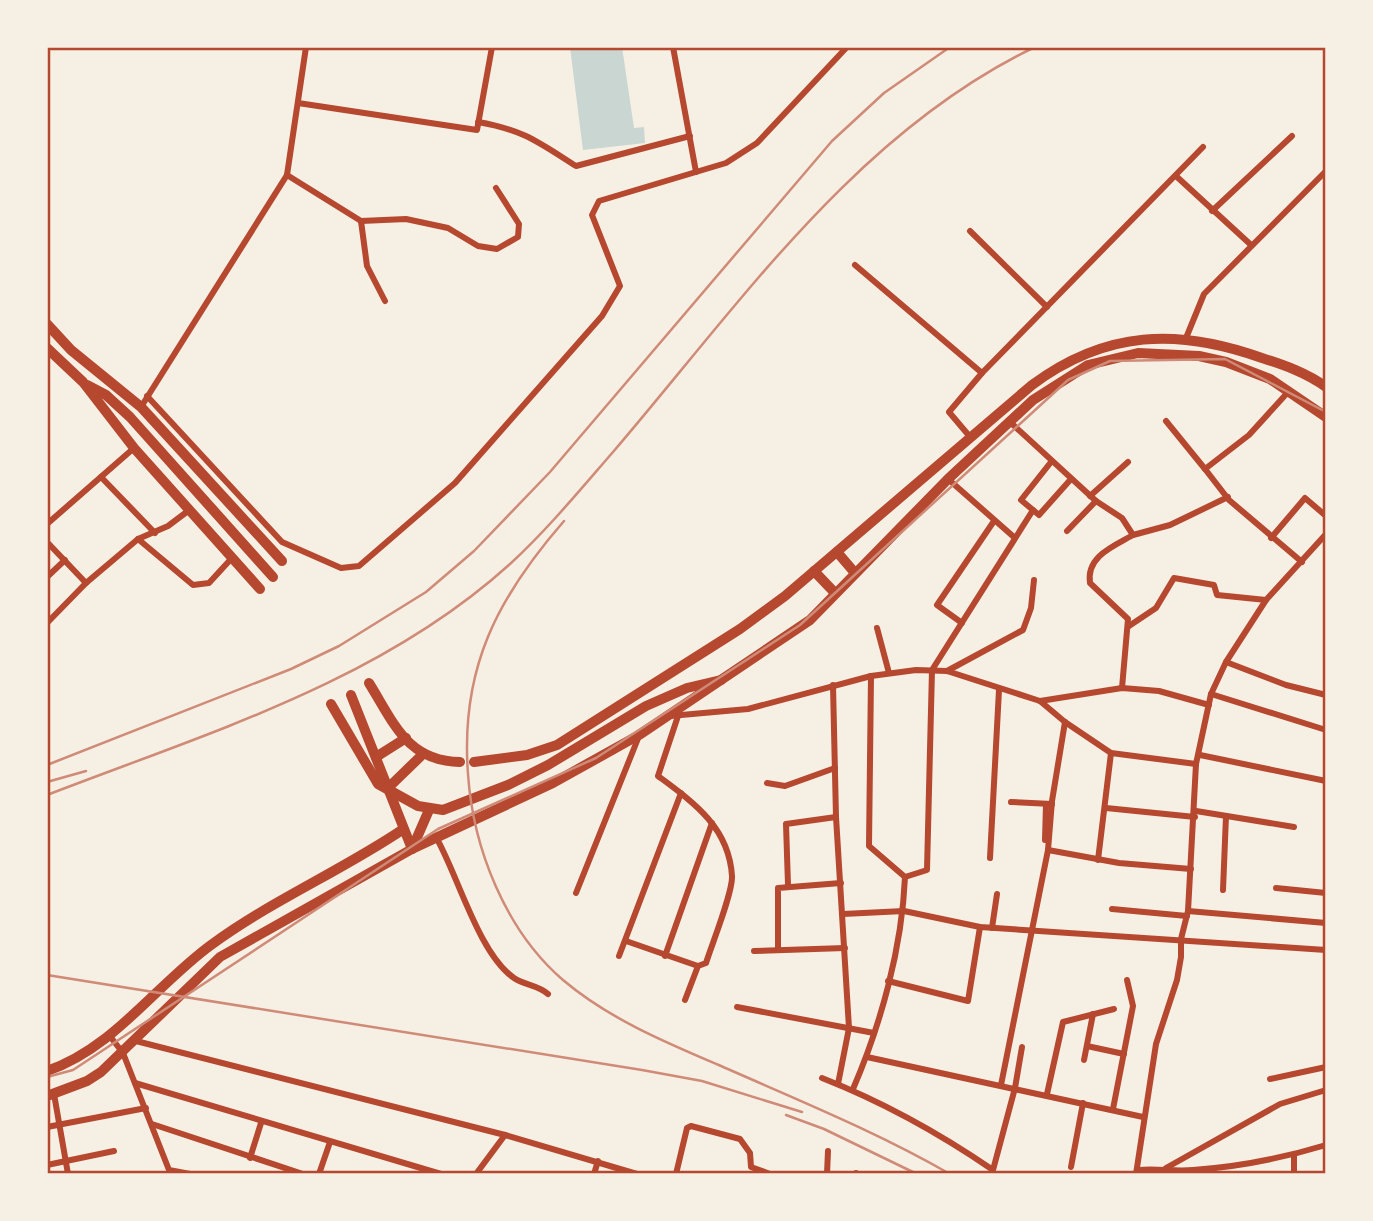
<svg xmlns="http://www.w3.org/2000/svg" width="1373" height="1221" font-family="Helvetica,sans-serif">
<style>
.water{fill:#c9d6d2}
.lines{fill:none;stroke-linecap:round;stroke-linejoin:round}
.minor{stroke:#b5482f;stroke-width:6}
.primary{stroke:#b5482f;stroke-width:10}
.rail{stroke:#cf8b77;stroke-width:2.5}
.neatline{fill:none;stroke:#b5482f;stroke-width:2.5}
</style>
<rect width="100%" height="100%" fill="#f6efe4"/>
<path class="water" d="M570,47h52l12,81 10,-1 1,16 -62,7z"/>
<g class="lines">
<g class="minor">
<path d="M673,47l23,125"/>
<path d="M298,103l179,27 15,-83"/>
<path d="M478,122c46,8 60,20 98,44l114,-30"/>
<path d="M287,175l74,46 6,45 18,35"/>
<path d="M1176,176l74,68"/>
<path d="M1212,211l80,-75"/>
<path d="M361,221l45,-2 42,9 30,18 19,3 21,-12 1,-13 -23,-36"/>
<path d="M970,231l77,76"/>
<path d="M855,265l127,108"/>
<path d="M1186,338l18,-44 122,-123"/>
<path d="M147,396l135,146 59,26 18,-2 96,-83 147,-167 18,-30 -28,-71 7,-14 127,-38 31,-20 90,-96"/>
<path d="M141,407l146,-232 19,-128"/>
<path d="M1166,421l39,48 44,-34 40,-44"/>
<path d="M1010,422l86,79 26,17 11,17 37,-10 58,-28"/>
<path d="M971,438l-22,-26 33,-39 221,-226"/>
<path d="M1205,469l24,31 73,62"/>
<path d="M101,477l54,56"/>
<path d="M948,479l67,59"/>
<path d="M1090,496l38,-34"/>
<path d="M1033,510l-12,-10 30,-38"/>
<path d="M47,524l87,-76"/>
<path d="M1067,531l29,-30"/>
<path d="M1271,538l34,-40 21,18"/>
<path d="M138,539l55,46 16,-2 22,-24"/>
<path d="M47,542l39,41"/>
<path d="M47,577l18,-17"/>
<path d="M47,623l39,-40 52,-44 30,-13 20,-15"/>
<path d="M962,623l-25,-18 57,-84"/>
<path d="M1129,626l27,-18 18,-30 40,7 3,10 49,5"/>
<path d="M877,628l12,45"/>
<path d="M1226,662l60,23 40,10"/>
<path d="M947,671l76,-41 8,-22 3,-28"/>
<path d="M833,685l3,132 13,211 -11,56"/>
<path d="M1122,688l6,-69 -38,-36c-4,-27 24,-37 43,-48"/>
<path d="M1211,694l115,36"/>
<path d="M1040,701l82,-13 37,3 50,14"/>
<path d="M670,716l78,-7 123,-33 45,-6 31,1 93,30 25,21 46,31 85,11"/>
<path d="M678,716l-20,60c35,26 71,51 74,100 1,16 -20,68 -26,87l-8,3 -13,34"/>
<path d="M1200,755l126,26"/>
<path d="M767,783l18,3 50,-18"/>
<path d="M1011,802l41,2"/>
<path d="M1106,808l89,9"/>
<path d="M1196,811l98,16"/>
<path d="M437,839c21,37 42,115 77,139 10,7 24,7 34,16"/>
<path d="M1045,840l1,-36"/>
<path d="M1048,850l71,13 72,6"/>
<path d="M990,858l9,-168"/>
<path d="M1098,860l13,-107"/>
<path d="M905,877l22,-7 5,-200 101,-160 6,5 32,-36"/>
<path d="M788,885l-2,-61 50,-7"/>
<path d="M1276,888l50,5"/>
<path d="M1223,890l3,-74"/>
<path d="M576,893l63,-157"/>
<path d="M1112,909l75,7"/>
<path d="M1188,911l138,12"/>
<path d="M843,914l61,-3 76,16 346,23"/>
<path d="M992,928l5,-34"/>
<path d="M626,941l72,25"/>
<path d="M778,950v-62l63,-5"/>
<path d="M754,951l91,-3"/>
<path d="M619,956l62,-163"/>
<path d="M665,956l47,-133"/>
<path d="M888,981l80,20 12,-74"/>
<path d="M737,1007l137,26"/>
<path d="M109,1035l14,18 46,117 21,4"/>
<path d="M136,1041l369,94 132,39"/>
<path d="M1087,1046l37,8"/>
<path d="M867,1057l276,60"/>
<path d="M1084,1060l9,-46"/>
<path d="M822,1078c61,24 117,55 171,92l22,-82 7,-41"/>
<path d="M1270,1079l56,-12"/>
<path d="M135,1083l306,91"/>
<path d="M1001,1085l47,-235 4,-49 13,-79"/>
<path d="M853,1089c28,-65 49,-141 52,-212l-36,-31 2,-170"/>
<path d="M54,1094l14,80"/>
<path d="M1047,1094l16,-72 51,-13"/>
<path d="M1113,1109l20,-103 -6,-26"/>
<path d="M152,1124l151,50"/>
<path d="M47,1127l99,-19"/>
<path d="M1294,1155v19"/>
<path d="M250,1158l11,-35"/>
<path d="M47,1165l67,-14"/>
<path d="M1071,1167l12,-64"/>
<path d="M1166,1168l114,-64 46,-14"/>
<path d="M1139,1170c18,-2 36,2 54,0 44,-3 90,-12 133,-25"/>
<path d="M319,1174l11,-32"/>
<path d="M476,1174l29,-39"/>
<path d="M594,1174l4,-13"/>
<path d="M676,1174l11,-46 4,-2 49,13 10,14 1,14 19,7"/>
<path d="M827,1174l1,-23"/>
<path d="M856,1174v-1"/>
<path d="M1136,1174l20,-130 21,-64 4,-23v-18l7,-28 8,-147 15,-70 15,-32 40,-62 60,-66"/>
</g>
<g class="primary">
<path d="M47,324l24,26 70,57 141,154"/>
<path d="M47,348l36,34 51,66 126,141"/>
<path d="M87,385l19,10 24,22 143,160"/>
<path d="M837,552l18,21"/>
<path d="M814,571l21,22"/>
<path d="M369,683c25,40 38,78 91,79"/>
<path d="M351,695l61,154"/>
<path d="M331,704l47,80 40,22 25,4 65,-25 40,-20 98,-59 41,-18 34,-8"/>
<path d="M376,757l30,-19"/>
<path d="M474,762l53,-7 30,-10 183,-116 45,-33 247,-211c74,-55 146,-57 230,-27 22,7 45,15 64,29"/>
<path d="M389,787l34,-33"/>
<path d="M412,849l17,-39"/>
<path d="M47,1071c67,-23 109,-86 164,-126 58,-43 130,-74 191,-115"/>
<path d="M47,1096l40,-15 14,-9 119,-115 192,-108 141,-66 86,-48 171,-115 138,-141 85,-79 55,-35 50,-12 61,3 27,6 44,17 56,38"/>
</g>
<g class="rail">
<path d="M564,521c-67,77 -104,148 -96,253 5,75 38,157 95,206 46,39 104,63 158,86 77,34 156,66 229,108"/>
<path d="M47,765l244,-96 48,-23 87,-54 48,-41 76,-79 282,-331 52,-48 66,-46"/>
<path d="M47,782l39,-11"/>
<path d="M47,795c160,-62 333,-113 463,-231 37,-34 70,-74 103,-112 126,-147 243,-319 422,-405"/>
<path d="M47,975l595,95 60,11 100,31"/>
<path d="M47,1077l26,-7 365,-241 158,-71 204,-133 268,-245 42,-19 115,-2 101,53"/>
<path d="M786,1115l38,14 93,45"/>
</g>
</g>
<rect width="1373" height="1221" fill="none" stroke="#f6efe4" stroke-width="98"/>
<rect x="49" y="49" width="1275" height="1123" class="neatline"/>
</svg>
